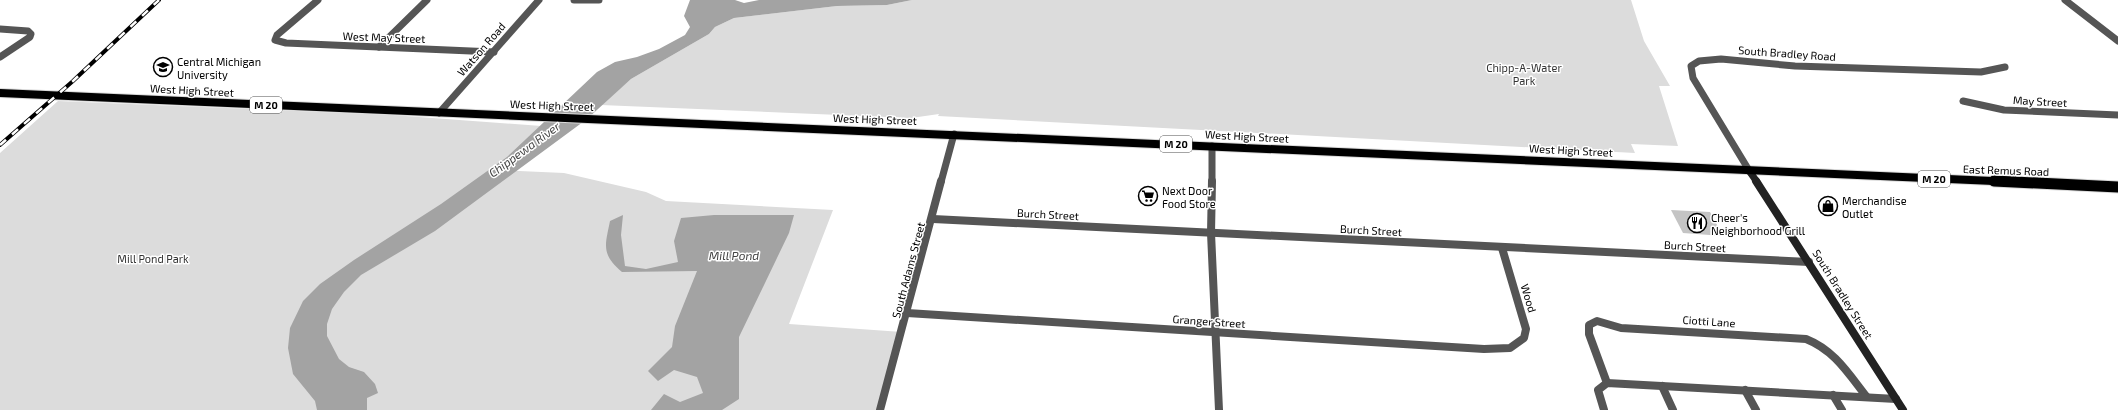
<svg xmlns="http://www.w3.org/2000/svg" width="2118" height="410" font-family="'Exo 2',sans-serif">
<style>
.green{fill:#dcdcdc}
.water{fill:#a3a3a3}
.building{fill:#c4c4c4}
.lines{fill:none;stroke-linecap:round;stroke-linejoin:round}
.primary-far1-casing{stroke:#dbdbdb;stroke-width:10}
.primary-casing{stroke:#dbdbdb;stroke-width:13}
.street-far1{stroke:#555;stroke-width:7}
.street{stroke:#555;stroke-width:8}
.secondary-far1{stroke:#222;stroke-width:7}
.secondary{stroke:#222;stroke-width:8}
.primary-far1{stroke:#000;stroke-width:8}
.primary{stroke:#000;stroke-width:11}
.rail-casing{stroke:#000;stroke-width:4}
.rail{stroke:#fff;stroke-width:2.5;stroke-dasharray:8;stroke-linecap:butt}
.labels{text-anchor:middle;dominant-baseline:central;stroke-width:3;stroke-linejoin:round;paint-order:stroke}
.shield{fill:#fff;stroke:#4c4c4c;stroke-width:1}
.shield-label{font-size:10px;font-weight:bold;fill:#000}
.street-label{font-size:11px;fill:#000;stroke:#fff}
.poi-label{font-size:11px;fill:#000;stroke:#fff;text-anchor:start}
.park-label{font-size:11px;fill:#333;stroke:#fff}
.water-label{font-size:12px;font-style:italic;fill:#444;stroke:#fff}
</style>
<rect width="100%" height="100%" fill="#fff"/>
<g class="green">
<path d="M912,0h719l13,41 26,45h-11l19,60 -47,-2 4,9 -697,-37 1,-2 -28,4 -310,-13 30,-26 78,-45 6,-7 19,-9 103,-12 50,-1z"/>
<path d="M58,101l334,14 163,12 -59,43 68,3 82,19 20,9 167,9 -44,114 113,8 -22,78h-880v-257z"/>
</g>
<g class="water">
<path d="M690,0h45l9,3 15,-3h153l-25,5 -50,1 -103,12 -19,9 -6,7 -78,45 -44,40 -152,112 -74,44 -17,17 -12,17 -5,15v12l12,23 10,8 15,5 11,12 3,9 -11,5v12h-50l-2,-9 -22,-27 -5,-26 2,-20 13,-27 17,-17 34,-24 87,-56 66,-47 90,-85 18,-10 22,-5 22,-8 26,-14 5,-8 -6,-11z"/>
<path d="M623,215l-2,20 4,31 21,3 32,-7 -4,-21 7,-23 33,-3h80l-5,18 -50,104v62l-17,11h-71l13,-16 16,8 23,-9 -6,-16 -23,-7 -16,11 -10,-10 24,-24 3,-21 22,-55 -75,1c-21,-18 -17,-26 -12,-51z"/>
</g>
<path class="building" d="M1671,210l39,2 13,24 -40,-3z"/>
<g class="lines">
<g class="primary-far1-casing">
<path id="primary-far1" d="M0,93l2016,89"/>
</g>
<g class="primary-casing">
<path id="primary" d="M1994,181l124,6"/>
</g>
<g class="street-far1">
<path d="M318,0l-41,35 -2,5 11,3 208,9"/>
<path d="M574,0h25"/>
<path d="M2065,0l53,41"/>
<path d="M0,29l28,2 3,3 -1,3 -30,20"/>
<path d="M379,47l48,-47"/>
<path d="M1963,101l41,9 114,5"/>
<path d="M439,113l100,-113"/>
<path d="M1750,172l-57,-94 -2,-12 8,-5 22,-2 74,7 186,6 24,-5"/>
<path d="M941,182l13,-48"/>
<path d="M1212,182v-36"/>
</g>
<g class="street">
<path d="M1212,181l-1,52 8,177"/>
<path d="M933,219l876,43"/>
<path d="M907,313l577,36 26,-1 14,-10 2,-9 -24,-81"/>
<path d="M1607,383l-18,-49v-9l8,-4 24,7 185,11c28,11 42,34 60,57"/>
<path d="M1662,386l11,24"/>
<path d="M1745,390l11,20"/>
<path d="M1833,395l9,15"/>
<path d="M880,410l61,-229"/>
<path d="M1604,410l-6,-20 9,-7 289,16"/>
</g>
<path class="secondary-far1" d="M1750,172l7,10"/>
<path class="secondary" d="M1756,181l147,229"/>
<use href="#primary-far1" class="primary-far1"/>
<use href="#primary" class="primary"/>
<g class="rail-casing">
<path id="rail" d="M0,145l73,-64 86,-81"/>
</g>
<use href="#rail" class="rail"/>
</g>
<defs>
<g id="university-ring" transform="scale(1)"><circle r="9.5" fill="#fff" stroke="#000" stroke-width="1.5"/><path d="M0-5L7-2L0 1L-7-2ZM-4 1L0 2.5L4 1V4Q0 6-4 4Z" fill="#000"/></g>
<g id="supermarket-ring" transform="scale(1)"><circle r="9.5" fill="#fff" stroke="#000" stroke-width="1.5"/><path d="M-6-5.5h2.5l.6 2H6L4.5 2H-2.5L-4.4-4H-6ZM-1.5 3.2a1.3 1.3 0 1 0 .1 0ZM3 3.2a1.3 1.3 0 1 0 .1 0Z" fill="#000"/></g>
<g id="shop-ring" transform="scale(1)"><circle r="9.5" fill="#fff" stroke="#000" stroke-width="1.5"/><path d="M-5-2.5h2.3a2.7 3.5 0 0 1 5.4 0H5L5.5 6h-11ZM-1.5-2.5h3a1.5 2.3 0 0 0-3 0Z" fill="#000"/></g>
<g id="restaurant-ring" transform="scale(1)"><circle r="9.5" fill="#fff" stroke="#000" stroke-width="1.5"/><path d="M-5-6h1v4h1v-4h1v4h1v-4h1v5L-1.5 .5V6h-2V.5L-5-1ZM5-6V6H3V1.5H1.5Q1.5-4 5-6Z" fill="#000"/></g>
</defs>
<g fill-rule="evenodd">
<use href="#university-ring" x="163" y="67"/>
<use href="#supermarket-ring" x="1148" y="196"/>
<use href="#shop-ring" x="1828" y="206"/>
<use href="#restaurant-ring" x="1697" y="223"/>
</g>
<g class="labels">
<g class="shield">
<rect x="250" y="97" width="32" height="16" rx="3"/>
<rect x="1160" y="136" width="32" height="16" rx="3"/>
<rect x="1918" y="171" width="32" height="16" rx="3"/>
</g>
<g class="shield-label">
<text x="266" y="105">M 20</text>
<text x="1176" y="144">M 20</text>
<text x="1934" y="179">M 20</text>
</g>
<g class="street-label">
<text transform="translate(384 37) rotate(2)">West May Street</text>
<text transform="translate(481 49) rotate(-49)">Watson Road</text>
<text transform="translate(1787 53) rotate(4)">South Bradley Road</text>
<text transform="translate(192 90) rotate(3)">West High Street</text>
<text transform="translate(2040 101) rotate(3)">May Street</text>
<text transform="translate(552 105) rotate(2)">West High Street</text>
<text transform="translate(875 119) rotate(2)">West High Street</text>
<text transform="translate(1247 136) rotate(3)">West High Street</text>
<text transform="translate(1571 150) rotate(3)">West High Street</text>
<text transform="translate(2006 170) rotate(2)">East Remus Road</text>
<text transform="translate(1048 214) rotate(3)">Burch Street</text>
<text transform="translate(1371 230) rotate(3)">Burch Street</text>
<text transform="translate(1695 246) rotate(3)">Burch Street</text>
<text transform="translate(908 270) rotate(-75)">South Adams Street</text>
<text transform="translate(1843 294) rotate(58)">South Bradley Street</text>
<text transform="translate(1529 298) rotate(73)">Wood</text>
<text transform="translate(1209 321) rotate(4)">Granger Street</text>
<text transform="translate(1709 321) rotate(4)">Ciotti Lane</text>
</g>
<g class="poi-label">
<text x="177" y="61">Central Michigan<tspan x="177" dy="13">University</tspan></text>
<text x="1162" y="190">Next Door<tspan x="1162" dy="13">Food Store</tspan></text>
<text x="1842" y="200">Merchandise<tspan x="1842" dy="13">Outlet</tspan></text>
<text x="1711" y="217">Cheer's<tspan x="1711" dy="13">Neighborhood Grill</tspan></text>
</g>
<g class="park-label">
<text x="1524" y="67">Chipp-A-Water<tspan x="1524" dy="13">Park</tspan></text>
<text x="153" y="258">Mill Pond Park</text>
</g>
<g class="water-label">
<text transform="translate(524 149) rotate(-36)">Chippewa River</text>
<text x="734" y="255">Mill Pond</text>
</g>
</g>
</svg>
